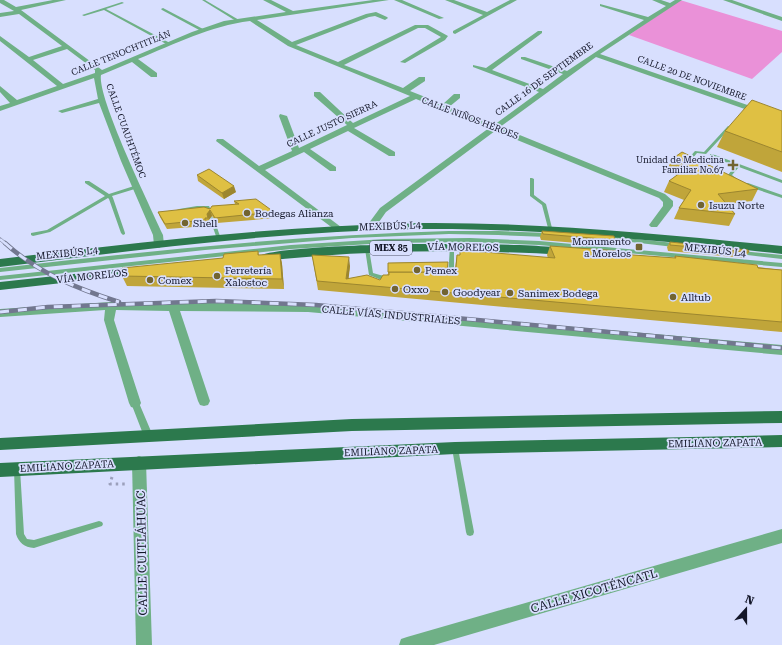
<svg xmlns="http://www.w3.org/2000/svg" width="782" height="645" font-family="'Roboto Serif',serif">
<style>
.green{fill:#ea91d8}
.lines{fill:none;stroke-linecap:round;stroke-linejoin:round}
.path{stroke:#9ba0bb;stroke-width:3;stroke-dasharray:2.5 4;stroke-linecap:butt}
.service{fill:#6fb086;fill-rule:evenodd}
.pedestrian{fill:#6fb086;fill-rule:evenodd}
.minor{fill:#6fb086;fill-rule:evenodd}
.primary{fill:#2c794d;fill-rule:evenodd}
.rail-far1-casing{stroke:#72778f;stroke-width:3.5}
.rail-casing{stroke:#72778f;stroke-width:4.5}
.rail-far1{stroke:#d8dffe;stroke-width:2.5;stroke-dasharray:7;stroke-linecap:butt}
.rail{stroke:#d8dffe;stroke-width:3;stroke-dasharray:9;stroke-linecap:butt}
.wall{fill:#c0a53a}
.shaded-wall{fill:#9c862f}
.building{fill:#dfc043;stroke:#9c862f}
.poi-dot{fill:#726431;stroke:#d8dffe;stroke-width:1.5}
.labels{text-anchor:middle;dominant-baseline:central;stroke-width:3.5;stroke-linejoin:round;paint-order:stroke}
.far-street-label{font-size:9px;fill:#131628;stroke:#d8dffe}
.far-poi-label{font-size:9px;fill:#131628;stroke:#d8dffe;text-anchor:end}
.shield{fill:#d8dffe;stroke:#4e5268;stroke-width:1}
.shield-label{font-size:9px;font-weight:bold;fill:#131628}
.poi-label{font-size:10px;fill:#131628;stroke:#d8dffe;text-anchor:start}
.street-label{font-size:10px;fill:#131628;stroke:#d8dffe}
.near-street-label{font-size:12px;fill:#131628;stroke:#d8dffe}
</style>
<rect width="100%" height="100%" fill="#d8dffe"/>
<path class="green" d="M680,0l102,31v21l-30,27 -123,-44z"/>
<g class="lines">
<path class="path" d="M112,477l-2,7h16v-2"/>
<g class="service">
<path d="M202,0h3l34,20 -3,1z"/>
<path d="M122,2l2,1 -18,6 64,34v2h-2l-64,-35 -20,6 -2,-1z"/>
<path d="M163,8l40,21 1,1 -3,1 -39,-21 -1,-1z"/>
<path d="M728,126l3,1 -25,27 -9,-1 -5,6 1,3 -1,1h-2l-2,-4 7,-8 9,1z"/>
<path d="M710,154l5,1 67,25v3l-43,-16 -7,8 5,4 -2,1 -7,-5 7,-9 -20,-8 -7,8 -9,1v-2l6,-1 6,-7 -1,-1z"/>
<path d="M530,178h2l2,1v16l12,9 6,24v1l-2,1 -2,-2 -6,-23 -12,-9z"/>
<path d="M85,181h4l20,13 25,-8h4v2l-26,8 1,2 12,35v1l-2,1 -2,-2 -12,-34 -1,-1 -58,34 -17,4 -2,-1v-2l16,-3 58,-34 -20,-13z"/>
<path d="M744,183h4l34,12v3l-38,-13z"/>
<path d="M197,206h12l3,6 -2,1h-2l-2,-5h-9l-18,3 -2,-1 2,-1z"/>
<path d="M212,217l2,2 7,20v1l-2,1 -2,-2 -7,-20z"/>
<path d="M449,231h49l49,2 2,2 -2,2 -49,-2 -49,-1 -97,4 -147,12 -205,22v-4c149,-17 299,-33 449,-37z"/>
<path d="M607,236l67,7 2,2 -2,2 -69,-8v-2z"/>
<path d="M470,238l69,3 243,22v4l-243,-22 -69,-3 -85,1 -94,6 -291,31v-4l291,-31 94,-6z"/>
<path d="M452,245l2,2v29l-3,2 -3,-2 2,-29z"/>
<path d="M367,247l2,2 4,24 7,2 11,2 1,1 -1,1h-12l-10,-4 -4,-26z"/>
<path d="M741,251l41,4v4l-43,-5v-1z"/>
<path d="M455,445l2,1 1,2 16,84 -1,3 -3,1 -3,-1 -1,-3 -14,-84 1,-2z"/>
<path d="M17,466l2,1 1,2 4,65 3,5 7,1 65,-19 3,1 1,2 -1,2 -68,22c-10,-1 -15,-5 -18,-14l-2,-65 1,-2z"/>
</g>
<path class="pedestrian" d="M135,399l3,1 1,3 14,33 -2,3 -3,1 -3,-1 -14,-36 1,-3z"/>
<g class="minor">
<path d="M0,0h4l12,7 37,-7h13l-45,10 81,60 90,-38 32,-11 62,-9 -23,-12h8l22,11 80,-11h16l-132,20 35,22 74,-28 10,-2 11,5 1,1 -3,2 -10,-4 -6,1 -73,28 42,17 77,-37h13l20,11 -3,4 -40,23 -5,-1 41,-25 -16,-9h-7l-74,37 59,23 16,-11h6v4l-15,10 33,13 11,-10h6v4l-11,9 45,18 45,-33 -66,-25v-2l13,3 52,-37h4v2l-50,37 51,19 20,-15 -42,-15v-2h4l42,14 77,-51 -44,-14v-2l48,13 18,-11 -14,-6h9l9,3 5,-3h7l-82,54 182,63v5l-186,-65 -96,70 165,67 8,7v5l-16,21h-6l-2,-2 14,-19v-4l-4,-4 -164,-67 -109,81 -12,17h-6l-2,-2 14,-19 109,-80 -73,-29 -62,29 41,24v4h-6l-41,-25 -38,18 26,18v4h-6l-26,-19 -39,18 76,57 2,2 -5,3 -122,-91 1,-2h6l36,27 33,-15 -13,-35 1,-2 7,2 12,32 48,-23 -33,-29v-4h6l33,31 57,-27 -122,-50 -38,-25c-40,5 -75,23 -112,38l19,14v4h-6l-19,-15 -31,13c-4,23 50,133 62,160l1,10 -5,3 -5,-3 -1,-10 -32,-74 -22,-58 -37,10 -4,-2 40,-12 -4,-21 -94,33v-5l10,-3 -10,-11v-6l17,14 40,-14 -57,-45v-5l29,21 33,-11 -43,-32 -19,3v-4l14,-2 -14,-8zM67,49l28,21v3l-32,11 -30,-24z"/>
<path d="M394,0h8l42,18 -5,1z"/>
<path d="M445,0h9l33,12 23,-12h7l-62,34 -2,-1v-2l30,-16z"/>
<path d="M723,0h9l50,17v4z"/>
<path d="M111,302l197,2 474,41v10l-474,-43 -128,-1 30,90 -2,4 -4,1 -4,-1 -2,-4 -29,-90 -53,-1 -2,10 27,83 -2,4 -4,1 -4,-1 -2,-4 -25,-83 1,-10 -105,7v-8z"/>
<path d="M139,456l5,2 2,4 6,183h-16l-4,-183 2,-4z"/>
<path d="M782,529v14l-348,102h-35l2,-6 6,-2z"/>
</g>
<g class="primary">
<path d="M420,223c121,-1 241,11 362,23v8c-120,-13 -241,-26 -362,-25 -141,2 -281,21 -420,38v-8c140,-17 279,-33 420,-36z"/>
<path d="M414,244c19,0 151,-1 156,7l-5,4c-101,-6 -201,-5 -301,6l-5,-4c5,-10 136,-13 155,-13z"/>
<path d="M138,267l4,1 2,3 -2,3 -142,16v-8z"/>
<path d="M782,411v12l-430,8 -352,19v-12l352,-19z"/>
<path d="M782,435v12l-327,7 -455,23v-14l455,-21z"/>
</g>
<g class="rail-far1-casing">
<path id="rail-far1" d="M0,239l6,5"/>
</g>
<g class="rail-casing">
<g id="rail">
<path d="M5,243c33,30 73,46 114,59"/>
<path d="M0,312l48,-5 168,-6 100,4 466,43"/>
</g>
</g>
<use href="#rail-far1" class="rail-far1"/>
<use href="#rail" class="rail"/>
</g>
<g class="wall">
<path d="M782,111v61l-65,-25 8,-16z"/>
<path d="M672,159l86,30 -6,12 -26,3 9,10 -6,12 -55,-7 5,-11 5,-8 -20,-8 5,-11 8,-6 -10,-5z"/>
<path d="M197,175l39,17 -12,7 -26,-18z"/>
<path d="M234,201l40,11 1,6 -58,5 -5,-7 -3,3 1,5h-4l1,2 -40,3 -7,-12 -2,-5 52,-3 25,-5z"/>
<path d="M542,231l73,9 -2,6 -72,-6 -1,-3z"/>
<path d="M670,242l79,10 -4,6 -77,-7 -1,-4z"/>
<path d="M550,246l69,8 55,4 1,-2 107,14v62l-464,-42 -6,-35 38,11 -2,13 32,1 8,-6v-11l60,-1 -1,10 6,-2 2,-2 2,-13 91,3 -1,-3z"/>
<path d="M258,251l1,4 21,-1 2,10 2,25 -157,-3 -5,-10 101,-18z"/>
</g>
<g class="shaded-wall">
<path d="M234,186l2,6 -12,7 -2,-6z"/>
<path d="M210,210l2,6 -3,4 -2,-6z"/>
<path d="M280,254l2,10 2,25 -2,-10z"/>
<path d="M349,257l1,9 -2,18 -2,-5z"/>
</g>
<g class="building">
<path d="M752,100l30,11v41l-57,-21z"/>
<path d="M682,152l76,37 -40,5 17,20 -56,-6 12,-18 -22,-9 19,-14 -16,-8z"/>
<path d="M209,169l25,17 -12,7 -25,-18z"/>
<path d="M256,199l18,13 -59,6 -5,-8 -3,4 1,4h-3v2l-40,4 -7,-12 46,-5 6,2 2,-3 27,-2 -5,-3z"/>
<path d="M542,231l72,5 1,4 -72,-6z"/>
<path d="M670,242l78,8 1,2 -79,-7z"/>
<path d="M550,246l69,5v3l57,4 -1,-2 82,9 1,3 24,2v52l-465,-41 -5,-26 37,2 -3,22 21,-4 13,5 3,-5h6v-3h57l7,-2 3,-3 1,-12h3v-5l95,8z"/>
<path d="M258,251v4l22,-1 2,25 -160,-3v-8l101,-10 1,-4z"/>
<path d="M448,262l-1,10h-59v-9z"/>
</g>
<g class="poi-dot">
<path d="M731 159h4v4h4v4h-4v4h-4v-4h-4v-4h4z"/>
<circle cx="701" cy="205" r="4"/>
<circle cx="247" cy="213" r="4"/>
<circle cx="185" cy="223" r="4"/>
<rect x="635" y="243" width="8" height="8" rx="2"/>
<circle cx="417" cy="270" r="4"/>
<circle cx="217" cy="276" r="4"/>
<circle cx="150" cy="280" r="4"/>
<circle cx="395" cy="289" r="4"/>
<circle cx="445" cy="292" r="4"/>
<circle cx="510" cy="293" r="4"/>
<circle cx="673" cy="297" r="4"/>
</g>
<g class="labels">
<g class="far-street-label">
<text transform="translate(121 53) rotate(-22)">CALLE TENOCHTITLÁN</text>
<text transform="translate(692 78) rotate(20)">CALLE 20 DE NOVIEMBRE</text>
<text transform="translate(544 79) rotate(-36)">CALLE 16 DE SEPTIEMBRE</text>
<text transform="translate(470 118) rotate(21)">CALLE NIÑOS HÉROES</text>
<text transform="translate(332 124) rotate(-25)">CALLE JUSTO SIERRA</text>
<text transform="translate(126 131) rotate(70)">CALLE CUAUHTÉMOC</text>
</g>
<g class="far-poi-label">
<text x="724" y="160">Unidad de Medicina<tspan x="724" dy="10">Familiar No.67</tspan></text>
</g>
<rect class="shield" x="370" y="241" width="42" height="14" rx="3"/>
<g class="shield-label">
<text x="391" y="248">MEX 85</text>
</g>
<g class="poi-label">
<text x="709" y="205">Isuzu Norte</text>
<text x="255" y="213">Bodegas Alianza</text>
<text x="193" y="223">Shell</text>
<text x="631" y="241" text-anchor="end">Monumento<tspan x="631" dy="12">a Morelos</tspan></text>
<text x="225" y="270">Ferretería<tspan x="225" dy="12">Xalostoc</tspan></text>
<text x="425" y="270">Pemex</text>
<text x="158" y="280">Comex</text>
<text x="403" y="289">Oxxo</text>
<text x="453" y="292">Goodyear</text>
<text x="518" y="293">Sanimex Bodega</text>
<text x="681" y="297">Alltub</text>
</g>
<g class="street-label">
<text transform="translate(390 226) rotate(-2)">MEXIBÚS L4</text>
<text transform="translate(463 247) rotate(1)">VÍA MORELOS</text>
<text transform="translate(715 250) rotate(6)">MEXIBÚS L4</text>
<text transform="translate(67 253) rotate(-6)">MEXIBÚS L4</text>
<text transform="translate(92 276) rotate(-6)">VÍA MORELOS</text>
<text transform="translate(391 315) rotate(5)">CALLE VÍAS INDUSTRIALES</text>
<text transform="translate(715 443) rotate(-1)">EMILIANO ZAPATA</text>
<text transform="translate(391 451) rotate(-2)">EMILIANO ZAPATA</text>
<text transform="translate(67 466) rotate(-3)">EMILIANO ZAPATA</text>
</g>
<g class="near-street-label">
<text transform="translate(142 553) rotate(-91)">CALLE CUITLÁHUAC</text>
<text transform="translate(594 591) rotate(-16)">CALLE XICOTÉNCATL</text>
</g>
</g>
<g transform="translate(746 609) rotate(21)" stroke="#d8dffe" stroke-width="3" paint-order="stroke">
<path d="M0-3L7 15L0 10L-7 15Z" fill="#131628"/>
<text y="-6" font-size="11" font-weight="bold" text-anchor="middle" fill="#131628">N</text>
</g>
</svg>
